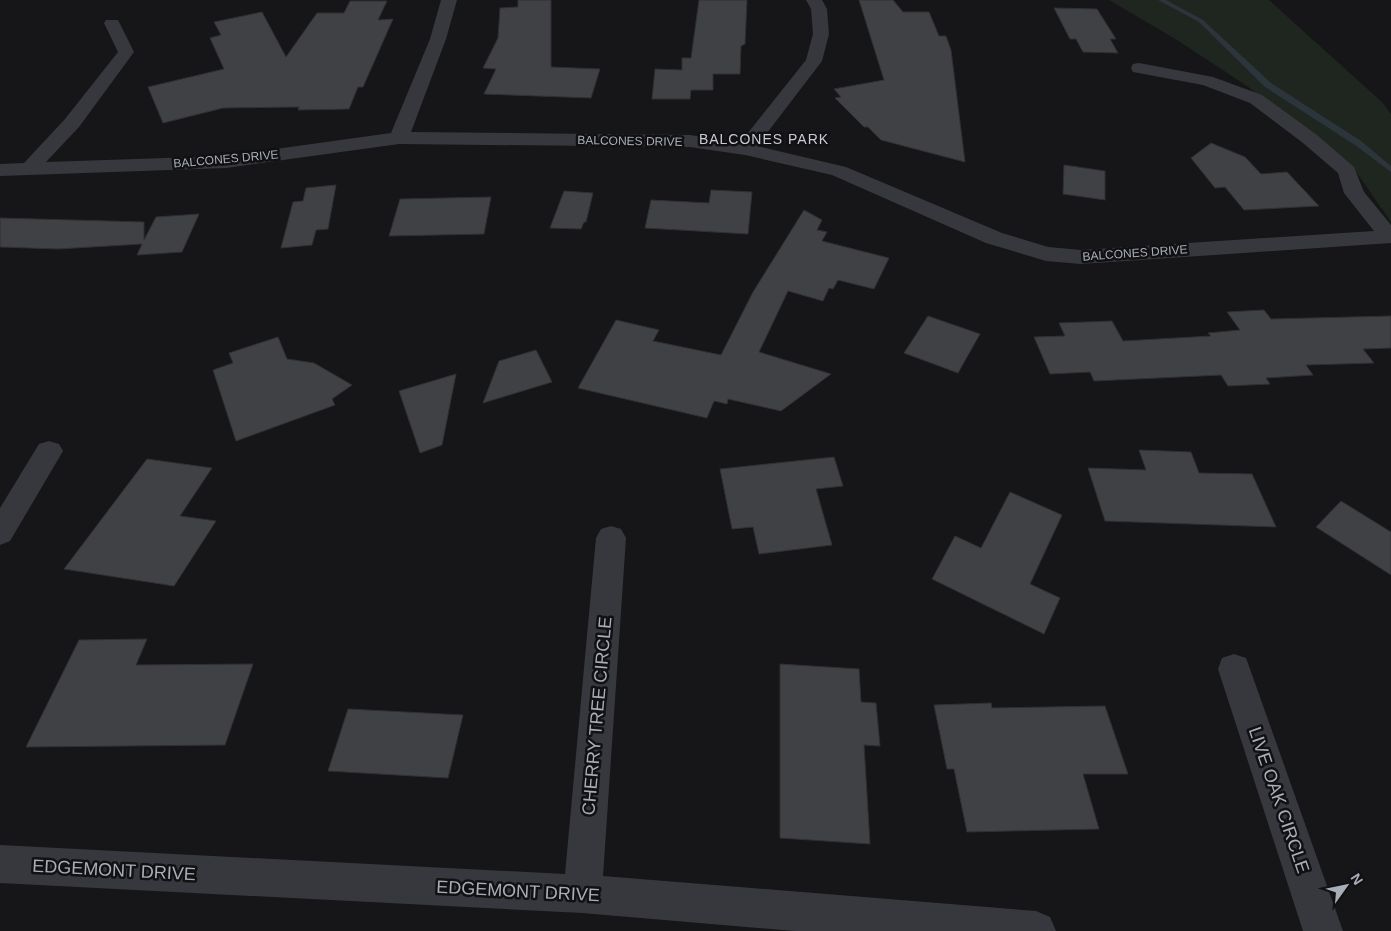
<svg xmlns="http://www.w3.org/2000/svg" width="1391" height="931" font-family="Arial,sans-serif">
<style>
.green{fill:#1e261f}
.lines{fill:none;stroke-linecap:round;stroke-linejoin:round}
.stream{fill:#2c353c;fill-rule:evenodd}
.building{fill:#404145;stroke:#303034}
.minor{fill:#37383d;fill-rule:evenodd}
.labels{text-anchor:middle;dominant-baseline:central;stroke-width:5;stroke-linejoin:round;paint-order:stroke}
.far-street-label{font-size:12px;fill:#a8adb8;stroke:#111113}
.far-neighbourhood-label{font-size:14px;letter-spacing:1px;fill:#c9ccd4;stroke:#111113}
.near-street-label{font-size:18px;fill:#a8adb8;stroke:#111113}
</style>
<rect width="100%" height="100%" fill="#161618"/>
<path class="green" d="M1109,0h160l114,103 8,11v108l-34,-49 -110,-87 -70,-46z"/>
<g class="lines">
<path class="stream" d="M1158,0h8l37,20 68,63 90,58 30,25v6l-36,-27 -90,-58 -66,-65z"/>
</g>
<g class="building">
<path d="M518,0h33v67l49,2 -9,29 -107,-4 12,-25 -13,-1 15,-30 2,-30 18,-1z"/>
<path d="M699,0h48l-2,44 -4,2 -1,28h-27v16h-22l-1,9h-38l3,-30 27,1v-12h9z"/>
<path d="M859,0h34l10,12h26l10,24h7l5,14 14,112 -84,-22 -13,-13h-4l-29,-29 6,-1 -7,-8 50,-9z"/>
<path d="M350,1h37l-9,19 15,-1 -30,68h-5l-9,22 -51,1 1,-3 -76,1 -60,15 -15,-36 76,-18 -14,-31 11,-3 -7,-13 48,-10 24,45 31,-44h27z"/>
<path d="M1054,8l43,1 19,30h-6l8,14 -35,-1 -7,-13h-6z"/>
<path d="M1211,143l34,14 16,17 26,-2 32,34 -75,4 -19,-23 -10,1 -24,-30z"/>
<path d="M1064,165l41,6v29l-42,-6z"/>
<path d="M336,185l-8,44 -12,1 -4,15 -31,3 12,-46 10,-1 3,-13z"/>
<path d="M711,190l41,2 -4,42 -103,-6 6,-28 58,3z"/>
<path d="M564,191l29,2 -7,29h-2l-3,7 -31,-1z"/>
<path d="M491,197l-7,37 -95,2 11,-37z"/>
<path d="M804,210l18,10 -5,10 10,2 -5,9 67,17 -15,31 -36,-9 -5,9 -4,-1 -6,13 -35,-10 -29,61 72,22 -50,37 -53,-12 -1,5 -13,-3 -7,17 -129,-30 38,-68 43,10 -6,11 68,14 32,-63z"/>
<path d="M199,214l-17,38 -45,3 5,-11 -84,5 -58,-2v-29l144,4v18l12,-23z"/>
<path d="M1264,310l7,9 120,-3v32l-28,1 11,14 -68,2 7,10 -47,3 4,6 -42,2 -7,-11 -127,6 -4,-9 -40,2 -16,-37 31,-1 -6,-13 53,-2 11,20 88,-5 -3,-3 32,-3 -13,-18z"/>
<path d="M928,316l52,18 -22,39 -54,-20z"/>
<path d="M278,337l9,22 27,4 38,22 -20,14 3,6 -99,36 -23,-71 20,-7 -4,-10z"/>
<path d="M536,350l16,32 -69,21 16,-42z"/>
<path d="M456,374l-14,71 -22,8 -21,-62z"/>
<path d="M1139,450l52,2 8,21 53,1 24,53 -171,-6 -17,-53 58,2z"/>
<path d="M834,457l9,29 -27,3 16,56 -73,9 -6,-27 -21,2 -12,-60z"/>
<path d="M147,459l65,9 -32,48 36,5 -42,65 -110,-17z"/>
<path d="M1010,492l52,23 -32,69 30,14 -16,36 -112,-55 23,-43 26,12z"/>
<path d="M1341,501l50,31v43l-75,-48z"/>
<path d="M147,639l-11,26 117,-1 -28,81 -199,2 53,-107z"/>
<path d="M780,664l79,5 2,33 15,1 4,43 -16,-1 6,99 -90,-6z"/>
<path d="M991,703l1,5 113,-2 23,68h-45l16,55 -132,3 -13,-63h-7l-13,-64z"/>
<path d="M348,709l115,6 -15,63 -120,-7z"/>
</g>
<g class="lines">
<g class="minor">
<path d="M441,0h16l-11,39 -35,93 279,3 50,8 66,-83 7,-26 -2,-25 -5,-9h16l5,9 2,25 -7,27 -65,85 89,21 156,66 46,14 33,3 293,-19 -30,-38 -6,-20 -35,-30 -53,-40 -47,-18 -70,-13 -2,-4 2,-4 6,-1 74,14 49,18 55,40 37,32 10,25 27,33v18l-310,21 -35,-3 -60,-18 -154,-68 -87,-20 -55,-8 -291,-3 -173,24 -226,8v-12l24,-1 41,-44 53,-67 -14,-29 2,-3h12l16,32 -55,75 -33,35 180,-6 165,-23 39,-94z"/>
<path d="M49,441l10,3 4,7 -53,90 -10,4v-37l39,-64z"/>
<path d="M611,526l10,3 5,9 -23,338 433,35 14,6 6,14h-261l-213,-18 -582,-30v-38l565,29 31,-336 5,-9z"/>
<path d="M1234,654l12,4 4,11 93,262h-40l-85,-262 4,-11z"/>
</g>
</g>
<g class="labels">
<g class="far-street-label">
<text transform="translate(630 141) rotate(1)">BALCONES DRIVE</text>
<text transform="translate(226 159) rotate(-5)">BALCONES DRIVE</text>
<text transform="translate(1135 253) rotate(-4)">BALCONES DRIVE</text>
</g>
<g class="far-neighbourhood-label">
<text x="764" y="139">BALCONES PARK</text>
</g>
<g class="near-street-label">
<text transform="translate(597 716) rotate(-85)">CHERRY TREE CIRCLE</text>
<text transform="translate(1279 800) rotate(71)">LIVE OAK CIRCLE</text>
<text transform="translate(114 870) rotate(3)">EDGEMONT DRIVE</text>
<text transform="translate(518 891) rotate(3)">EDGEMONT DRIVE</text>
</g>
</g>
<g transform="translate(1346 886) rotate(57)" stroke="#111113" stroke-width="4" paint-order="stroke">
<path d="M0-4L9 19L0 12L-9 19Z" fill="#a8adb8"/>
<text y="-8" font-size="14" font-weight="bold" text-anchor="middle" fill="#a8adb8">N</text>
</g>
</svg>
